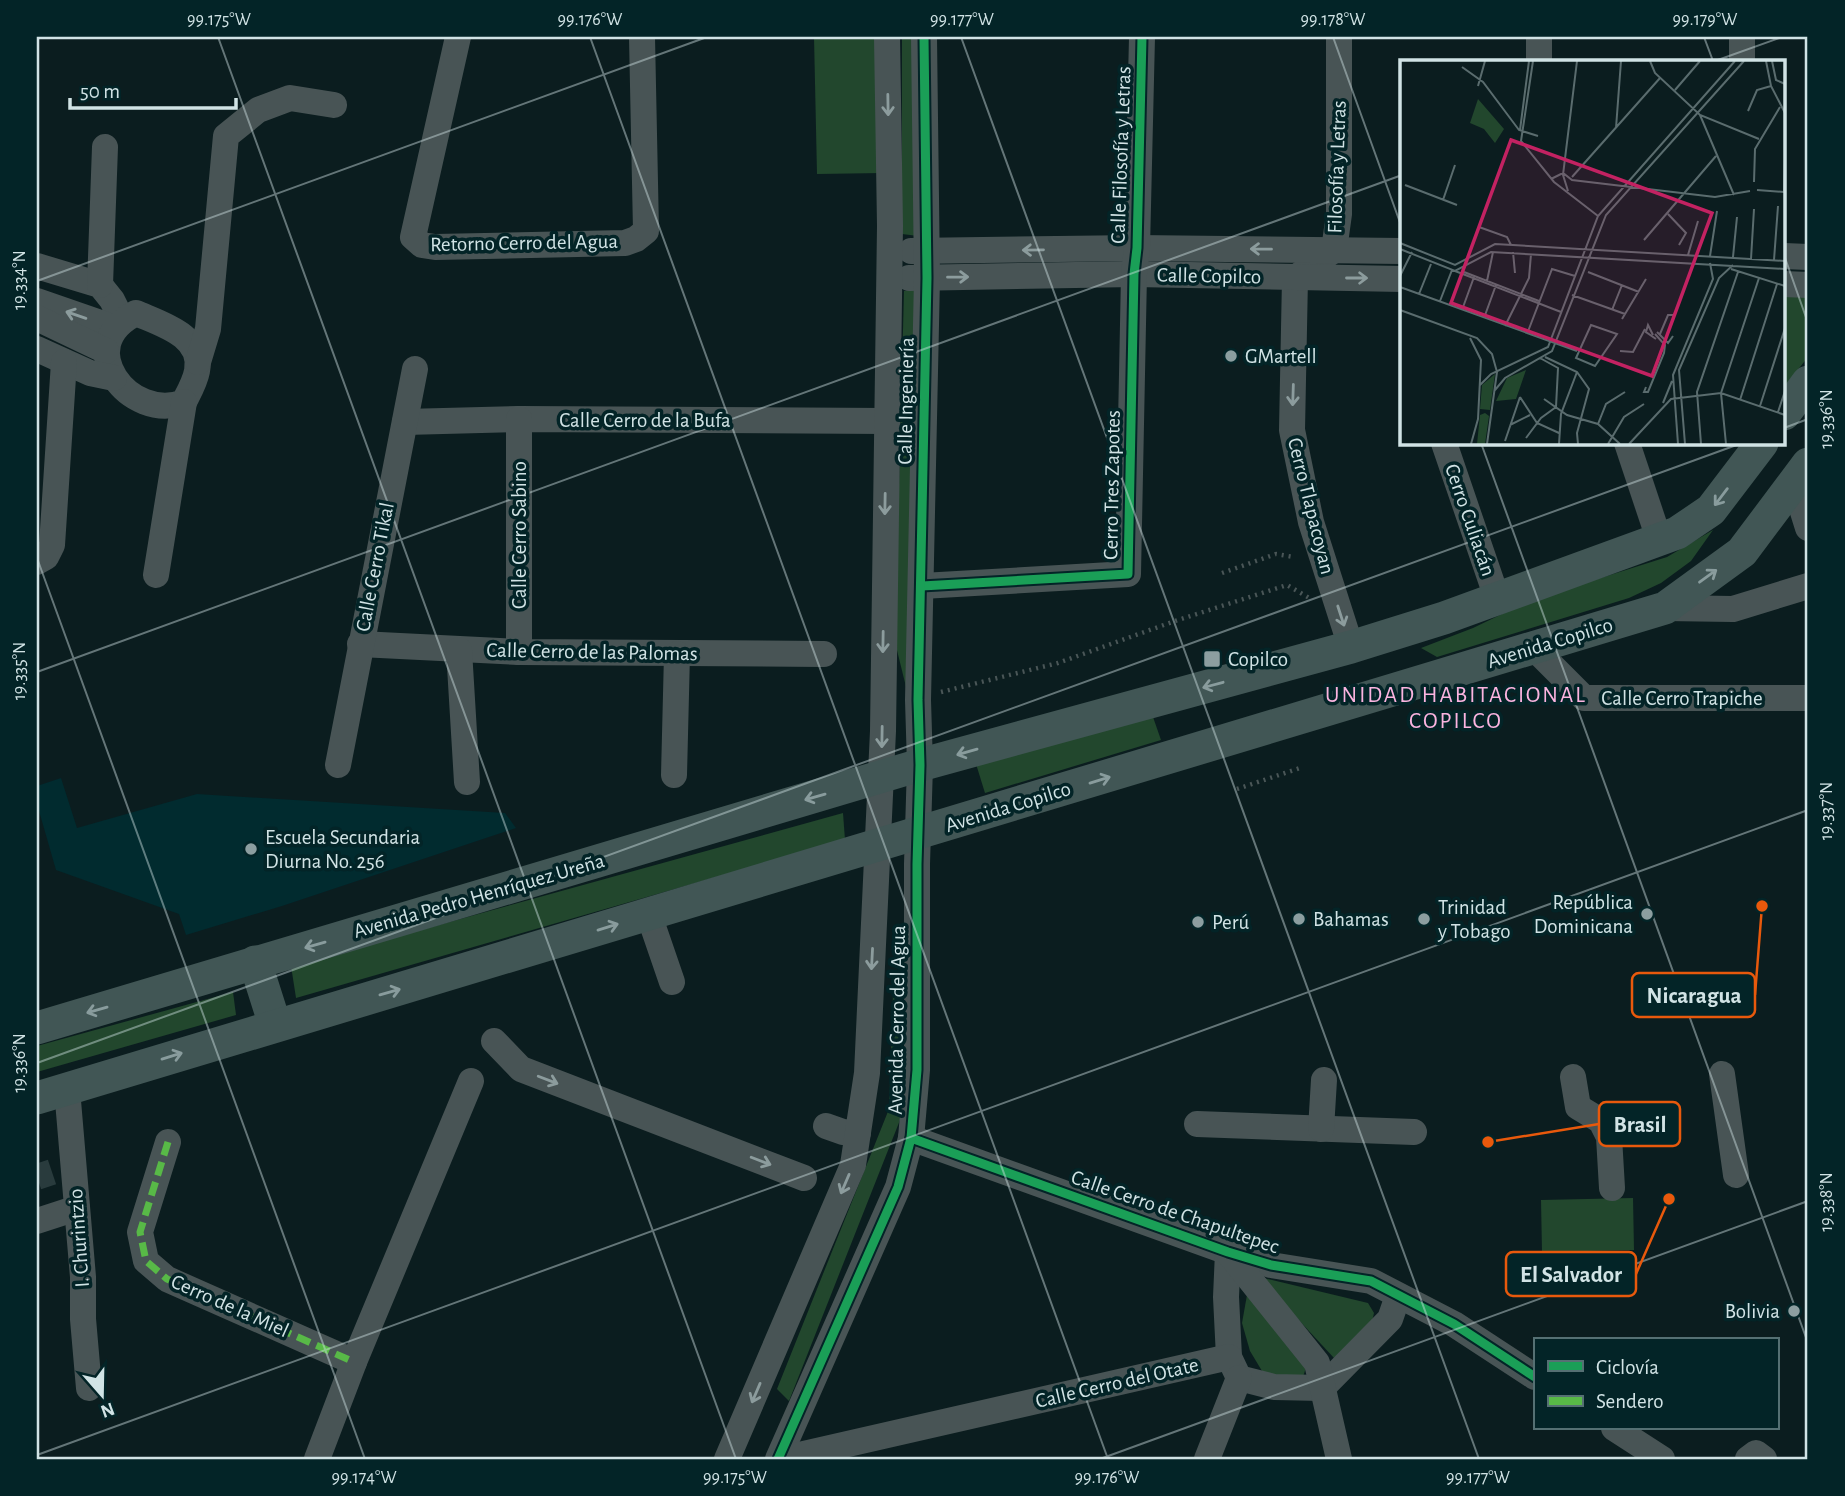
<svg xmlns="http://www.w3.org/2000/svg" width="1845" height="1496" font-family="'Alegreya Sans',sans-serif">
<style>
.built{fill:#012b2f}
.green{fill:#22472d}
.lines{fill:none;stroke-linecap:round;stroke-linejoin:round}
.minor-tunnel{stroke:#293b3d;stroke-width:26;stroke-dasharray:26 13;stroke-linecap:butt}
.path{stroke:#4a5657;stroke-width:4.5;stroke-dasharray:2 5;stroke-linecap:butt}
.minor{stroke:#485455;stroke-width:26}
.major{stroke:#415655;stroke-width:33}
.quiet{stroke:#58b947;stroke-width:7;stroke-dasharray:14 7;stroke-linecap:butt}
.cycleway-casing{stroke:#032427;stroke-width:13}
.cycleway{stroke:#1a9f57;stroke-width:9}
.oneway{stroke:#8c9c9d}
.oneway2{stroke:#899c9d}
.ticks{fill:none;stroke:#d1e3e5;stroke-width:2;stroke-opacity:0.45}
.poi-dot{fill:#8c9ea0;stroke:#032427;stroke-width:2.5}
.labels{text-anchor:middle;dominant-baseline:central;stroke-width:7;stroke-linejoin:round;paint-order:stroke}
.street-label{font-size:21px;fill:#d1e3e5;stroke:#032427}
.poi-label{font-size:21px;fill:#d1e3e5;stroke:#032427;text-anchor:start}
.neighbourhood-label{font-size:23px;letter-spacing:2px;fill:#fbb4e0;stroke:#032427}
.inset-road{fill:none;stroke:#5a6c6e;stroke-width:2}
.view{fill:#c32262;fill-opacity:0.15;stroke:#c32262;stroke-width:3.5}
.inset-edge{fill:none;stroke:#d1e3e5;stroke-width:3.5}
.leader{fill:none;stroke:#e8590c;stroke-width:2.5}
.callout-dot{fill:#e8590c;stroke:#032427;stroke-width:2.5}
.callout{fill:#032427;stroke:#e8590c;stroke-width:2.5}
.callout-label{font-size:23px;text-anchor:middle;font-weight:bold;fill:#d1e3e5}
.neatline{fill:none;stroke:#d1e3e5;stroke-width:2.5}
.ticks-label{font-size:18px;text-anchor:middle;fill:#d1e3e5}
</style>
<rect width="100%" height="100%" fill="#0b1d1f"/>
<path class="built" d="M61,778l16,50 120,-34 308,19 11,15 -234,78 -96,29 -7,-21 -123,-44 -19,-66v-18z"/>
<g class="green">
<path d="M814,37h67l2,136 -66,1z"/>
<path d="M902,37h15l1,199 -16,-2z"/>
<path d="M917,289l-10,402 -12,-49 9,-351z"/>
<path d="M1784,296l24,1v60l-24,30z"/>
<path d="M1713,530l-22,31 -30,22 -32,15 -192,59 -16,-9 52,-20 58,-28 136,-43z"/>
<path d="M1153,717l8,23 -176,53 -9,-29z"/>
<path d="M843,813l2,27 -549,158 -5,-32z"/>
<path d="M233,992l3,23 -199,57v-26z"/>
<path d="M893,993h8l1,122 -113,286 -12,-12 112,-280z"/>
<path d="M1633,1198l1,52 -92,2 -1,-52z"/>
<path d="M1259,1277l109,26 6,10 -4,18 -36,27z"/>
<path d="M1247,1295l60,69 -4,13 -19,3 -22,-9 -12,-20 -8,-28z"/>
</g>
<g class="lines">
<path class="minor-tunnel" d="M37,1177l15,-5"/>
<g class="path">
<path d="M1222,573l54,-19 18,3"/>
<path d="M941,692l117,-29 117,-42 112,-36 24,14"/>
<path d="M1237,789l66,-22"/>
</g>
<g class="minor">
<path d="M458,37l-45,200 9,8 13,2 190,-4 11,-4 10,-8 -4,-194"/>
<path d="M1339,37v177l-5,36 -39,28 -3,152 19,92 40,125"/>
<path d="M1539,37v24"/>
<path d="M1742,37v24"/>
<path d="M911,251l226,-3 265,3"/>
<path d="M1784,256l24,1"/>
<path d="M37,266l63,19 12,15 10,20"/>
<path d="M909,278l225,-4 268,5"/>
<path d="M1784,284l24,1"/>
<path d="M100,285l5,-138"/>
<path d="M37,301l78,27"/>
<path d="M136,313c25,11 68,23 61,58 -2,11 -8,21 -13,31 -54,21 -114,-56 -48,-89z"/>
<path d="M37,318l69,33"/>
<path d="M37,349l53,24 24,5"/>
<path d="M198,362l10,-33 18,-193 32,-26 32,-12 44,7"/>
<path d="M405,422l114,-3 367,2"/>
<path d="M1444,443l53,155"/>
<path d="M1627,443l32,96"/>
<path d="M1794,483l14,45"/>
<path d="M37,562l9,-5 6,-12 12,-183"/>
<path d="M156,575l28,-173"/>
<path d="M922,586l206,-12 6,-300 3,-26 5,-211"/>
<path d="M1665,608l68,1 75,-23"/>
<path d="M360,644l159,8 305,2"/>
<path d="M1535,649l49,49h224"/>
<path d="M459,650l8,132"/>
<path d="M519,652v-233"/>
<path d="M338,765l77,-396"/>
<path d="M674,775l3,-121"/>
<path d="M649,915l23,67"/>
<path d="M494,1041l27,28 283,109"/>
<path d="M1722,1074l14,101"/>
<path d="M1573,1077l5,30 23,14 8,16 3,51"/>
<path d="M67,1089l16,188v42l6,69"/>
<path d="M1197,1124l217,8"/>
<path d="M826,1126l17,6 15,1"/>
<path d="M1321,1129l3,-49"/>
<path d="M911,1138l317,114 43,13 100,16 83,43 81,53"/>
<path d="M168,1142l-28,90 6,29 21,18 187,83"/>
<path d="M37,1221l40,-13"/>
<path d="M1228,1252l-2,45 3,60 10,21 35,9 48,1 68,-69 8,-23"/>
<path d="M1228,1252l89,111 22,96"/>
<path d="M1614,1428l48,31"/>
<path d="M317,1459l37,-97 117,-281"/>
<path d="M727,1459l126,-294 14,-92 16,-342 7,-505 -3,-189"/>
<path d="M778,1459l120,-272 13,-49 6,-68v-206l3,-99 -2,-65 9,-422 -3,-241"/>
<path d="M782,1459l447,-102"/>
<path d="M1207,1459l32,-81"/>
<path d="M1748,1459l8,-6 8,6"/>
</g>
<g class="major">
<path d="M1784,414l24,-32"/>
<path d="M255,962l20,63"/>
<path d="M37,1028l883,-263 431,-118 93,-29 233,-85 34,-23 51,-67"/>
<path d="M37,1098l1628,-490 77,-56 66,-88"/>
</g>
<path class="quiet" d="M168,1142l-28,90 6,29 21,18 187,83"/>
<g class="cycleway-casing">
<g id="cycleway">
<path d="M922,586l206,-12 6,-300 3,-26 5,-211"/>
<path d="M911,1138l317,114 43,13 100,16 83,43 81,53"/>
<path d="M778,1459l120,-272 13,-49 6,-68v-206l3,-99 -2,-65 9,-422 -3,-241"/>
</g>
</g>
<use href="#cycleway" class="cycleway"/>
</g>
<defs><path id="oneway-shaft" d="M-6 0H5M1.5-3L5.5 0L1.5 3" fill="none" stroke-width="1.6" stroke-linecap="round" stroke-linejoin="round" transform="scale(1.75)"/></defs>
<g class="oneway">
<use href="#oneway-shaft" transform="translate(888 105) rotate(89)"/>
<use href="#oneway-shaft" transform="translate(1261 249) rotate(-179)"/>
<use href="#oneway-shaft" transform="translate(1033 250) rotate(179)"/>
<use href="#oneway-shaft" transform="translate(958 277) rotate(-1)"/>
<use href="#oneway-shaft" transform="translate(1357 278)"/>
<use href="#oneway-shaft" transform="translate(76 315) rotate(-161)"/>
<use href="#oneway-shaft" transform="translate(1293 395) rotate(92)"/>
<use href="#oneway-shaft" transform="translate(885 504) rotate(91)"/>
<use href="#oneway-shaft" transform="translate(1341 616) rotate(72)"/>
<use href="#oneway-shaft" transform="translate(883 642) rotate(91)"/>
<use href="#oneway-shaft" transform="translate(882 737) rotate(91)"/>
<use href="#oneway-shaft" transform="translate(872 959) rotate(93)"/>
<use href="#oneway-shaft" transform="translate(548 1080) rotate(21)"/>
<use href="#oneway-shaft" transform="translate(761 1161) rotate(21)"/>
<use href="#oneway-shaft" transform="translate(845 1184) rotate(113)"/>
<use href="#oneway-shaft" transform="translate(756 1393) rotate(113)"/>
</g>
<g class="oneway2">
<use href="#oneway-shaft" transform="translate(1721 497) rotate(127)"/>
<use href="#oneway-shaft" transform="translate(1708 576) rotate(-36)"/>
<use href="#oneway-shaft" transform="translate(1213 685) rotate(165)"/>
<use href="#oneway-shaft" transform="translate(967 752) rotate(164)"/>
<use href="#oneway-shaft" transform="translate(1100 780) rotate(-17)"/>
<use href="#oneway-shaft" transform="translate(815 797) rotate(164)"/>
<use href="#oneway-shaft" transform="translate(608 927) rotate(-17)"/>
<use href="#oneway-shaft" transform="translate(315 945) rotate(164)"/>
<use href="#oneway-shaft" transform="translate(390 992) rotate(-16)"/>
<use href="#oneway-shaft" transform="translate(97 1010) rotate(164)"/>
<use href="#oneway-shaft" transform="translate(172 1056) rotate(-17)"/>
</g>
<path class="ticks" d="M218,37l518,1422M590,37l518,1422M961,37l518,1422M1333,37l69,191M1704,37l9,24M1715,61l67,-24M1784,255l24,68M37,281l670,-244M1784,428l24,-9M1481,443l327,900M37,558l328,901M37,672l1365,-497M37,1063l1705,-620M37,1455l1771,-645M1100,1459l708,-258"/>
<g class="poi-dot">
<circle cx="1231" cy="356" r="7"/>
<rect x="1203" y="650" width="18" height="18" rx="3.5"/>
<circle cx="251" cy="849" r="7"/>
<circle cx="1647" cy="914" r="7"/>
<circle cx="1299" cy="919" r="7"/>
<circle cx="1424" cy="919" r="7"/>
<circle cx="1198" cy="922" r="7"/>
<circle cx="1794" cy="1311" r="7"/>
</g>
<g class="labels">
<g class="street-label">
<text transform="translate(1121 155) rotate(-88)">Calle Filosofía y Letras</text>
<text transform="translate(1337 167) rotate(-88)">Filosofía y Letras</text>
<text transform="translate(524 243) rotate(-1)">Retorno Cerro del Agua</text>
<text transform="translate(1209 276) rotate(1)">Calle Copilco</text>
<text transform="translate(906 401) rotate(-89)">Calle Ingeniería</text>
<text x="645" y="420">Calle Cerro de la Bufa</text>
<text transform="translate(1112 485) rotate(-89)">Cerro Tres Zapotes</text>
<text transform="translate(1311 506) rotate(76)">Cerro Tlapacoyan</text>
<text transform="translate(1470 520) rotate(71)">Cerro Culiacán</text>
<text transform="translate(519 535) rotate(-90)">Calle Cerro Sabino</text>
<text transform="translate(375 567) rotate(-79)">Calle Cerro Tikal</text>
<text transform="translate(1550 643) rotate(-17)">Avenida Copilco</text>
<text transform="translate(592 652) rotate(1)">Calle Cerro de las Palomas</text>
<text x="1682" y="698">Calle Cerro Trapiche</text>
<text transform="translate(1008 807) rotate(-17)">Avenida Copilco</text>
<text transform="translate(479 896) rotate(-16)">Avenida Pedro Henríquez Ureña</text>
<text transform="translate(897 1020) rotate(-89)">Avenida Cerro del Agua</text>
<text transform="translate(1175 1212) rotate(19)">Calle Cerro de Chapultepec</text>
<text transform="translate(79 1238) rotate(-94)">I. Churintzio</text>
<text transform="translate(230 1306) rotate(24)">Cerro de la Miel</text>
<text transform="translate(1117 1383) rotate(-13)">Calle Cerro del Otate</text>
</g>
<g class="poi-label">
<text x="1245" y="356">GMartell</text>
<text x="1228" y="659">Copilco</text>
<text x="265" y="837">Escuela Secundaria<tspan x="265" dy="24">Diurna No. 256</tspan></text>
<text x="1633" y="902" text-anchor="end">República<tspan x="1633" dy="24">Dominicana</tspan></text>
<text x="1438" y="907">Trinidad<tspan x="1438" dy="24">y Tobago</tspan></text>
<text x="1313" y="919">Bahamas</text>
<text x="1212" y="922">Perú</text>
<text x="1780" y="1311" text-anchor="end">Bolivia</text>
</g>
<g class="neighbourhood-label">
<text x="1456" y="695">UNIDAD HABITACIONAL<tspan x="1456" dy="26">COPILCO</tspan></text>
</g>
</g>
<g transform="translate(1400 60)">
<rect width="385" height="385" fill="#0b1d1f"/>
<path d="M78,39l26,30 -9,14 -11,-14 -14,-6zM126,310l-10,29 -20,2 11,-23zM95,314l-5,36 -10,-1 2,-24zM85,353l4,3 -4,28h-8l3,-29z" fill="#22472d"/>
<path class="inset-road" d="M133,1l-12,80 33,41 44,34M250,1l5,12 45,42 59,24M366,1l5,25 14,27M372,1l4,19 9,4M62,7l21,15 36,48 19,6M78,26l7,-25M275,30l25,-29M348,51l9,-21 14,-4M300,55l34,80M216,68l5,-67M120,70l9,-69M172,117l88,-99M151,119l12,-6 9,7 143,17 35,-6M354,122l1,-33 25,-42M5,125l52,20M357,130l27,2M168,131l-5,-16 14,-114M384,132l1,-33M43,140l12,-35M268,154l18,19 -7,12M79,167l28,10 4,8M244,180l72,-84M0,183l55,22 40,-21 290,17M0,189l55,22 36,-19 294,17M113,192l2,21M288,195l10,-34M310,196l7,-45M333,197l4,-40M351,199l3,-50M374,200l4,-54M331,209l54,17M55,211l106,41M64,212l75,29M188,212l51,20M0,216l12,-24M87,221l6,-29M0,227l177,64M19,234l12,-30M172,235l53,19M40,241l12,-31M0,250l77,28 15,16 5,18 -10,72M62,250l12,-33M212,250l10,-25M84,258l12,-33M222,259l24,-40M191,265l26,9 -22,32 -19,-8zM105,266l24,-48 2,-24M257,272l11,11 5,-7M127,274l25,-65 23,7M260,274l8,-19h6M253,275l-5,-10 -2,7 10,7M70,278l11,22 -3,59 -7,25M220,291l13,1 12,-23M145,297l32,15 12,17 -12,44 1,11M140,298l18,10 -2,39M80,325l11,-11 57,-27 50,-131 137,-155M246,327l-2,5h4l16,-39 1,-8 -10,-11M95,330l10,-12 47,-27 54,-136 138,-154M120,337l17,26 22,10M144,339l23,16 31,9 22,20M340,340l37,-116M263,343l9,-22M360,346l25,-78M378,352l7,-21M198,364l8,-20 19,-12M110,365l20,-10M126,378l15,-20 15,-11M105,381l15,-44M159,384l2,-30 16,-42M208,384l16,-27 20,-13M229,384l42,-45 50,-6 64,22M278,384l-5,-69 40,-96 -3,-16M285,384l-6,-74 40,-92 14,-13M301,384l-4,-52 41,-120M326,384l-5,-51 38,-115"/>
<path class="view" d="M111,80l201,73 -60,163 -201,-73z"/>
<rect width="385" height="385" class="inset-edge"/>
</g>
<path class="leader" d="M1762 906L1755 995M1488 1142L1599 1124M1669 1199L1636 1274"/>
<g class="callout-dot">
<circle cx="1762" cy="906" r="7"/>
<circle cx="1488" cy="1142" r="7"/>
<circle cx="1669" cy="1199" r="7"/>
</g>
<g class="callout">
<rect x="1632" y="973" width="123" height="44" rx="7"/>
<rect x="1599" y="1102" width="81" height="44" rx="7"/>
<rect x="1506" y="1252" width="130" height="44" rx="7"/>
</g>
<g class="callout-label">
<text x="1694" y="1003">Nicaragua</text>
<text x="1640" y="1132">Brasil</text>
<text x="1571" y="1282">El Salvador</text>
</g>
<rect width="1845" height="1496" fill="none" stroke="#032427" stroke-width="77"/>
<rect x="1534" y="1338" width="245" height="91" fill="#032427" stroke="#557073" stroke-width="2"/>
<rect x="1548" y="1361" width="35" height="10" fill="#1a9f57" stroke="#557073" stroke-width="2"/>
<text x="1596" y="1374" font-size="21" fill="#d1e3e5">Ciclovía</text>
<rect x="1548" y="1396" width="35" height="10" fill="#58b947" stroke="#557073" stroke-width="2"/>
<text x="1596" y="1408" font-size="21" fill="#d1e3e5">Sendero</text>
<g transform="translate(102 1395) rotate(160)" stroke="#032427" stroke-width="5" paint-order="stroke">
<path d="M0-5L12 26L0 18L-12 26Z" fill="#d1e3e5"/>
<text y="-10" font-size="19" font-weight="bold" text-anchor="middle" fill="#d1e3e5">N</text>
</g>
<path d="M70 98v10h166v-10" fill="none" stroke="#d1e3e5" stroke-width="3.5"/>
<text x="80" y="98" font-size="21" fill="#d1e3e5" stroke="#032427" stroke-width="5" paint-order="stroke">50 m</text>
<rect x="38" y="38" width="1768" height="1420" class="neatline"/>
<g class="ticks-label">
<text x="219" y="25">99.175°W</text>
<text x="590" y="25">99.176°W</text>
<text x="962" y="25">99.177°W</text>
<text x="1333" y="25">99.178°W</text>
<text x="1705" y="25">99.179°W</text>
<text transform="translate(19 280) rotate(-90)" y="6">19.334°N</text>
<text transform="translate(1826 419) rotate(-90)" y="6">19.336°N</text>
<text transform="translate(19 671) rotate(-90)" y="6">19.335°N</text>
<text transform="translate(1826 811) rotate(-90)" y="6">19.337°N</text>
<text transform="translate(19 1063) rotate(-90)" y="6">19.336°N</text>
<text transform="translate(1826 1202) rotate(-90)" y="6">19.338°N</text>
<text x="364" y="1483">99.174°W</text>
<text x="735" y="1483">99.175°W</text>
<text x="1107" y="1483">99.176°W</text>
<text x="1478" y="1483">99.177°W</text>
</g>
</svg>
